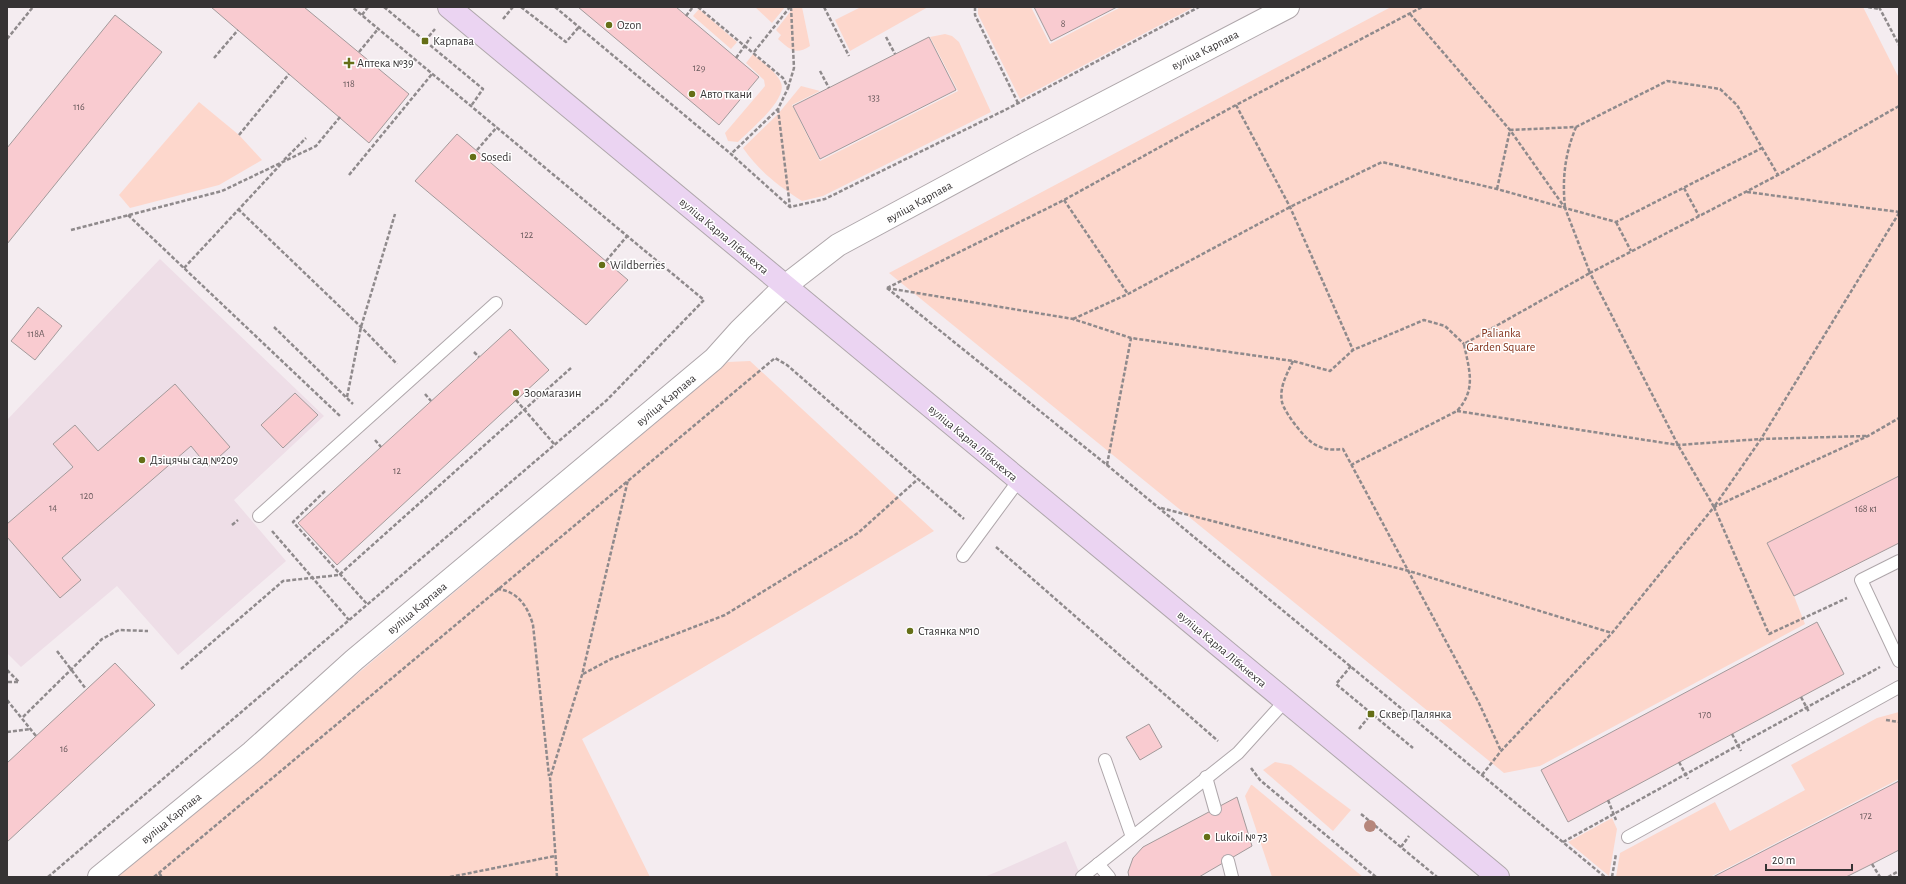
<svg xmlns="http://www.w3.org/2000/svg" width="1906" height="884" font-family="'Alegreya Sans',sans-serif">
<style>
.built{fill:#eedee7}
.green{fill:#fdd7cc}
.building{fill:#f9cbd0;stroke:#a39a9b}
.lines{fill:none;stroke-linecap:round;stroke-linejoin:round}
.lane-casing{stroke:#afa7ab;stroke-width:14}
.street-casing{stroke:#afa7ab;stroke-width:24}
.secondary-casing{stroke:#afa7ab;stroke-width:24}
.path{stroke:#8f8a8c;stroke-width:2.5;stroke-dasharray:4 2;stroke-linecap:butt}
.lane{stroke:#fff;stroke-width:12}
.street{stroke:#fff;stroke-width:22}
.secondary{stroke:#ebd4f2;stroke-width:22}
.tree{fill:#b6867b}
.poi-dot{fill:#656f17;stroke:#fff;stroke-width:1.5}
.labels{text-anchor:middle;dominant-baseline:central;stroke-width:3;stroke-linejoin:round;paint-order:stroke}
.number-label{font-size:10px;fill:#67595b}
.poi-label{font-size:12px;fill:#363334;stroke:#fff;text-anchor:start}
.street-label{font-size:12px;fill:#363334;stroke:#fff}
.park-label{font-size:12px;fill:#84331b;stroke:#fff}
</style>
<rect width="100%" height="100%" fill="#f4ecf0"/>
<g class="built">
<path d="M160,259l164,157 -90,84 52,61 -108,94 -61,-69 -96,81 -14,-14v-233z"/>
<path d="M1066,841l15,36h-97l15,-6z"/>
</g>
<g class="green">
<path d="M755,7h30l-13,16z"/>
<path d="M794,7h8l8,39c-15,10 -20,3 -32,-7l3,-4 -5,-5z"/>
<path d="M861,7h67l-78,44 -15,-31z"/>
<path d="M978,7h53l19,37 71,-37h73l-174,92 -42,-85z"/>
<path d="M1391,7h472l36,71v398l-132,67 27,53 11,28 -265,142 -36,7 -615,-500z"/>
<path d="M699,9l38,33 -6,7 -38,-33z"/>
<path d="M945,34l7,2 7,6 32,70 -168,84 -21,5c-25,-16 -42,-29 -59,-53l35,-34 23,-28 19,5 -28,14 28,56 138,-70 -28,-54z"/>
<path d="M753,54c9,8 24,18 28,29 7,16 -32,48 -43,59l-10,-1 -3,-8 40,-47 -1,-6 -18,-17z"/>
<path d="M199,102l40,33 23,25 -43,25 -89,23 -11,-13z"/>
<path d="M750,361l184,170 -352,208 68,138h-534l612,-515z"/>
<path d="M1899,712v67l-189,98h-94l4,-24 95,-51 15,29 75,-41 -14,-25 86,-47z"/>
<path d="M1275,762l16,3 60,45 -18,21 -70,-61z"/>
<path d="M1251,785h1l111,92h-91l-27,-81z"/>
<path d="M1612,818l5,11 -8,47 -41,-34z"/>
</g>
<g class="building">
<path d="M211,7h93l105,87 -40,49z"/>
<path d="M578,7h98l83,70 -40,48z"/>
<path d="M1034,7h83l-66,34z"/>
<path d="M115,15l47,37 -155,192v-96z"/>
<path d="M929,37l27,53 -136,69 -27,-53z"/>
<path d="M457,134l171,146 -42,45 -171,-144z"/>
<path d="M38,307l24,19 -27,34 -24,-19z"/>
<path d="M510,329l39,41 -212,195 -39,-42z"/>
<path d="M175,384l55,63 -22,20 -17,-21 -129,112 19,22 -21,18 -53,-61v-13l66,-57 -20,-23 22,-19 23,26z"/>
<path d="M295,393l23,22 -35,33 -22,-23z"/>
<path d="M1899,476v67l-105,53 -27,-53z"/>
<path d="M1817,622l27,52 -276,148 -27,-52z"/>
<path d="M115,663l40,42 -148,137v-79z"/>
<path d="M1149,724l13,23 -22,13 -14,-23z"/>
<path d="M1899,781v69l-27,14 -26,13h-133z"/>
<path d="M1237,797l15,49 -53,31h-70l-1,-5 5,-14 10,-11z"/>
</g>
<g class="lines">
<g class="lane-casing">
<g id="lane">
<path d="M259,516l237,-213"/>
<path d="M963,556l56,-76"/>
<path d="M1899,561l-38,19 38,81"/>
<path d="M1105,760l27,77"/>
<path d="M1206,777l9,32"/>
<path d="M1628,837l271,-150"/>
<path d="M1228,861l4,16"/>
<path d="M1098,864l11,13"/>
<path d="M1082,877l156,-124 47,-52"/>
</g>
</g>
<g class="street-casing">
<path id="street" d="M99,877l153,-125 102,-92 360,-301 26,-29 45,-44 53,-41 189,-102 261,-136"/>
</g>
<g class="secondary-casing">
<path id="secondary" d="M449,7l1049,870"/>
</g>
<g class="path">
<path d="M384,7l99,82 -12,17"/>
<path d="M521,7l45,35 13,-15"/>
<path d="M555,7l176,147 59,53 35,-8 184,-91 190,-101"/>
<path d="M698,7l85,71 5,10 -10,21 -47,45"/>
<path d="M824,7l25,49"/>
<path d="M975,7v8l43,88"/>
<path d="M1868,7l12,2"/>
<path d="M1879,7l20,38"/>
<path d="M1410,14l100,116 55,78 51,14 146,-74"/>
<path d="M362,15l6,-8"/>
<path d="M686,16l7,-9"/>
<path d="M503,19l10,-12"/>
<path d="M886,37l9,17"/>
<path d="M7,39l26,-32"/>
<path d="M425,41l10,-12"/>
<path d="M359,52l19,-23"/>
<path d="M754,52l36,-45"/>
<path d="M214,58l24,-28"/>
<path d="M736,58l15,-21"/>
<path d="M820,71l9,17"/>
<path d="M788,88l6,-20 -3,-61"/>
<path d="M1236,105l54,102 63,143"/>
<path d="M1899,106l-121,69 -188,98 88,172 36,62 47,-68 138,-226"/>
<path d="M778,109l12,98"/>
<path d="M239,135l50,-61"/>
<path d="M477,150l20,-23"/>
<path d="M284,160l22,-22"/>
<path d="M349,175l83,-101"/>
<path d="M1684,188l15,28"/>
<path d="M1497,189l13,-59 66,-3 91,-46 34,5 19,3 17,16 41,70"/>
<path d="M1747,192l152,20"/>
<path d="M1064,200l64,94"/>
<path d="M1565,207c-3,-29 0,-53 11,-80"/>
<path d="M238,209l123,118 36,37"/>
<path d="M128,215l212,201"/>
<path d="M1616,222l15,29"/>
<path d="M71,230l151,-39 94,-45 24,-29"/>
<path d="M606,261l22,-26"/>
<path d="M184,268l97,-104"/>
<path d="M887,288l220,177 498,412"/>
<path d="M887,288l186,31 58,19 162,23 37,10 23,-21 71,-30 21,6 19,18"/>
<path d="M887,288l177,-88 172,-95 186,-98"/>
<path d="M1073,319l55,-25 162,-87 92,-45 115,27 68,19 25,65 -126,71c5,26 13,45 -7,67l-106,54"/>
<path d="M274,327l79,77"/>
<path d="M474,352l5,5"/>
<path d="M1293,361c-6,13 -14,26 -11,41 2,10 24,39 34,43 9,5 16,5 27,4l136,254 22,48"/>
<path d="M425,394l6,7"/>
<path d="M347,397l14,-70 34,-113"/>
<path d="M516,400l39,45"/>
<path d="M1457,411l221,34 83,-6 105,-3"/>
<path d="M375,440l6,7"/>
<path d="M1107,465l24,-127"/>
<path d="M325,491l-32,31 74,82"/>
<path d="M1714,507l55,127 78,-36"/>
<path d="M1161,508l248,63 203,62"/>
<path d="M232,525l6,-5"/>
<path d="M272,531l77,89"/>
<path d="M996,547l222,194"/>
<path d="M497,589c21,2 31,18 36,36l16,151"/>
<path d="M57,651l29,38"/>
<path d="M1351,666l-15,18 77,64"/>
<path d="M181,669l102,-88 56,-6 232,-207"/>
<path d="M7,670l12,12h-12"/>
<path d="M583,674l28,-15 114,-44 133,-82 60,-54"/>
<path d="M1801,697l8,15"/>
<path d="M7,700l29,36"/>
<path d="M23,717l79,-78 17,-9 29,1"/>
<path d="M1886,720l13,2"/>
<path d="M1359,729l12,-15"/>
<path d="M7,732l23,-3"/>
<path d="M1732,734l9,17"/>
<path d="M1679,762l9,17"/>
<path d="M1251,768l9,12 116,97"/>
<path d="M1482,775l19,-24 111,-118 102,-126 154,-71 31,-18"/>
<path d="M1608,800l8,20"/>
<path d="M1361,814l76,63"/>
<path d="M1563,842l317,-175"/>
<path d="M1401,847l8,-11"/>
<path d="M1872,864l8,13"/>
<path d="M159,873l3,4"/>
<path d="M48,877l559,-477 97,-100 -352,-293"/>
<path d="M154,877l621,-519 12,7 177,154"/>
<path d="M450,877l105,-21"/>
<path d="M557,877l-7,-99 32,-103 46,-195"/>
<path d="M1612,877l4,-23"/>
<path d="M1888,877l11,-6"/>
</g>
<use href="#lane" class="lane"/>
<use href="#street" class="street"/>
<use href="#secondary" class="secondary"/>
</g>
<circle class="tree" cx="1370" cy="826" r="6"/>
<g class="poi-dot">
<circle cx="609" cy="25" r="4"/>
<rect x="421" y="37" width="8" height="8" rx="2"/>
<path d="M347 57h4v4h4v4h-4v4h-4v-4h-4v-4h4z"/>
<circle cx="692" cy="94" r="4"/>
<circle cx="473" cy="157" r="4"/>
<circle cx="602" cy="265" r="4"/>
<circle cx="516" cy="393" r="4"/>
<circle cx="142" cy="460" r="4"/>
<circle cx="910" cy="631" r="4"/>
<rect x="1367" y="710" width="8" height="8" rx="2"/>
<circle cx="1207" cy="837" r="4"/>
</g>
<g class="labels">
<g class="number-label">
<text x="1063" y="24">8</text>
<text x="699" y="68">129</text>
<text x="349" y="84">118</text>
<text x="874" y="98">133</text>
<text x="79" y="107">116</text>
<text x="527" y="235">122</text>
<text x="36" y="334">118А</text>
<text x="397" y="471">12</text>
<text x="87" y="496">120</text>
<text x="53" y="508">14</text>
<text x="1866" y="509">168 к1</text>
<text x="1705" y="715">170</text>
<text x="64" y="749">16</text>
<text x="1866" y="816">172</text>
</g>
<g class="poi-label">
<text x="617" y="25">Ozon</text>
<text x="433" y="41">Карпава</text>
<text x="357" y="63">Аптека №39</text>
<text x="700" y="94">Авто ткани</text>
<text x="481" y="157">Sosedi</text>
<text x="610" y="265">Wildberries</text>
<text x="524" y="393">Зоомагазин</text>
<text x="150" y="460">Дзіцячы сад №209</text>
<text x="918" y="631">Стаянка №10</text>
<text x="1379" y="714">Сквер Палянка</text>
<text x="1215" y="837">Lukoil № 73</text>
</g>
<g class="street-label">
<text transform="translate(1205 50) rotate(-27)">вуліца Карпава</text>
<text transform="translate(919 202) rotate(-29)">вуліца Карпава</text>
<text transform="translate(724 236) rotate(40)">вуліца Карла Лібкнехта</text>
<text transform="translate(666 400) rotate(-40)">вуліца Карпава</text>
<text transform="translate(973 443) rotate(40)">вуліца Карла Лібкнехта</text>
<text transform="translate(417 608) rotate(-40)">вуліца Карпава</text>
<text transform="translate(1222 649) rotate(40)">вуліца Карла Лібкнехта</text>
<text transform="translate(171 818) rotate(-39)">вуліца Карпава</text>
</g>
<g class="park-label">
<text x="1501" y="333">Palianka<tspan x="1501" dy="14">Garden Square</tspan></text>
</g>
</g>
<rect width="1906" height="884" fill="none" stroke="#363334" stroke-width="16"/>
<path d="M1766 864v6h86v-6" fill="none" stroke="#363334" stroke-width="2"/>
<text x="1772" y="864" font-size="12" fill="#363334" stroke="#ffffff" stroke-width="3" paint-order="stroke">20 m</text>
</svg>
